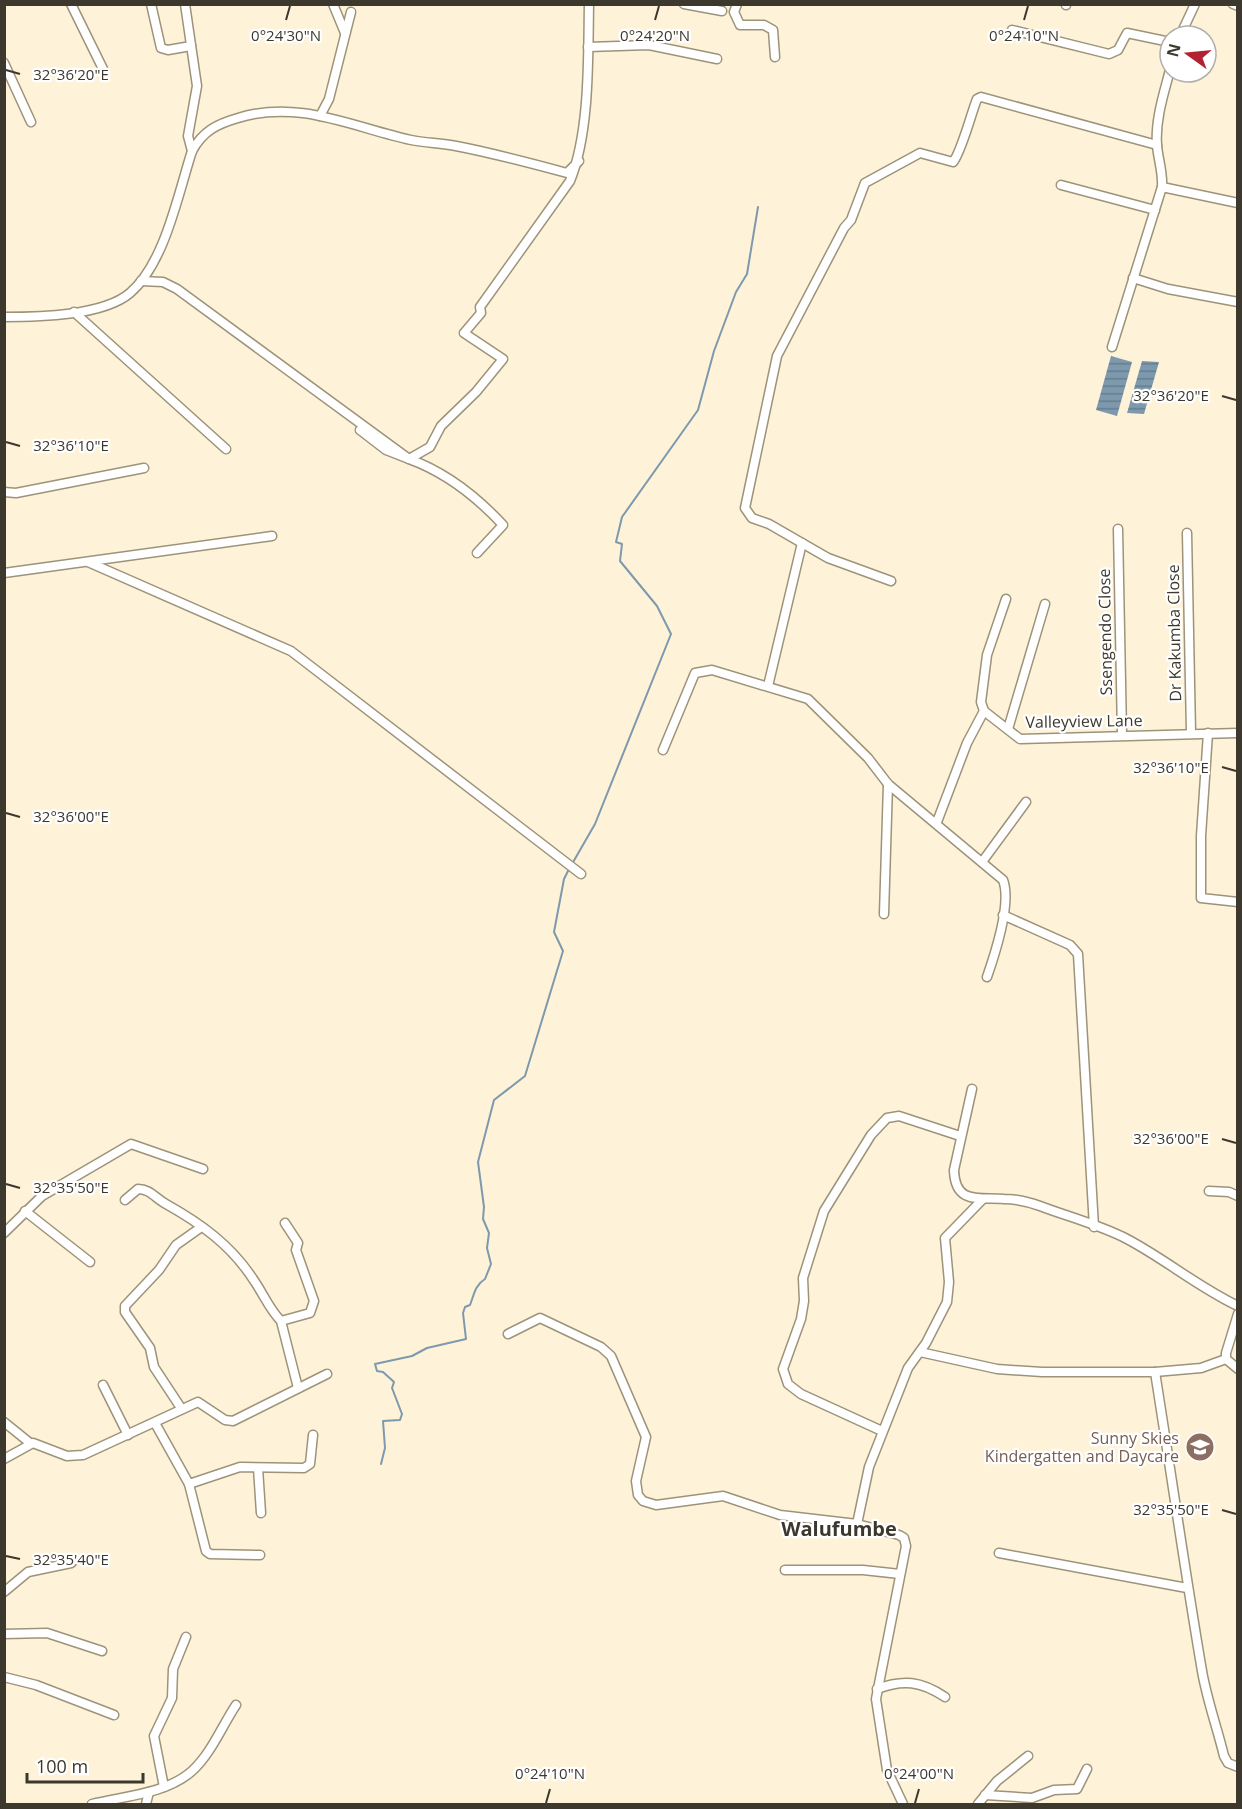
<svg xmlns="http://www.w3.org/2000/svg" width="1242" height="1809" font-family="'Open Sans',sans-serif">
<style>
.water{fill:url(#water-rules)}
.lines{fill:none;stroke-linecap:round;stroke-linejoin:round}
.stream{stroke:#7d99ad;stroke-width:2}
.minor-casing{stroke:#9d937a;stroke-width:11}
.minor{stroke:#fff;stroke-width:8}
.ticks{fill:none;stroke:#3c382e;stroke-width:2}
.labels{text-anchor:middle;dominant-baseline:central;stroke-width:4.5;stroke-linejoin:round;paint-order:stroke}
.street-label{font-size:16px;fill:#3c382e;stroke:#fff}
.education-label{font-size:16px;fill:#785e54;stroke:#fff;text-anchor:end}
.quarter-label{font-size:20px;font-weight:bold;fill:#3c382e;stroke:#fff}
.ticks-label{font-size:15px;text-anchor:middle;fill:#3c382e;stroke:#fff;stroke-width:4.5;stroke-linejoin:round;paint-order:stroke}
</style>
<defs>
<pattern id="water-rules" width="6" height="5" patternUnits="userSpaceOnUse" patternTransform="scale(1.5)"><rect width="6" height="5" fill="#7d99ad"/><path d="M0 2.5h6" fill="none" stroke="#687e8d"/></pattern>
</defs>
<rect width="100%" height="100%" fill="#fef3d8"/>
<g class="water">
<path d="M1111,356l21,6 -15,54 -21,-6z"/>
<path d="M1142,361l17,1 -15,52 -17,-1z"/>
</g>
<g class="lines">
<g class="stream">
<path d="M572,864l23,-40 76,-190 -14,-28 -37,-45 2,-17 -6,-2 6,-25 76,-107 16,-59 22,-59 11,-18 11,-67"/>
<path d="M381,1464l4,-16 -2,-27 17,-1 2,-6 -10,-26 2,-6 -11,-10 -6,-1 -2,-7 37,-8 15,-8 39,-9 -3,-26 2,-6 5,-2c4,-10 5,-20 15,-26l6,-15 -4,-16 2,-15 -6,-14 1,-12 -6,-45 16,-62 31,-24 38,-125 -9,-19 10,-53 5,-10"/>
</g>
<g class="minor-casing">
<g id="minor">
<path d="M71,4l32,65"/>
<path d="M151,4l10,44 7,2 23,-4"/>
<path d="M185,4l12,82 -9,50 4,15"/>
<path d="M333,4l12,29"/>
<path d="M684,4l38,7"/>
<path d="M737,4l-3,8 6,13h24l9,5 2,27"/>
<path d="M1233,4l5,2"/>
<path d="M1066,5v-1"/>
<path d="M1012,30l97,24 9,-4 9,-17 43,9"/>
<path d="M1180,36l15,-32"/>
<path d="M588,47l61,-2 68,14"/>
<path d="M4,63l27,59"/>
<path d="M320,116l9,-17 22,-87"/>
<path d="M1061,185l94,25"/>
<path d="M1162,187l76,16"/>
<path d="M1133,278l35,11 70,13"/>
<path d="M141,281l22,1 14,7 232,170c36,13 68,38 94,66l-26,28"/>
<path d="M74,312l152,137"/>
<path d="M4,317c34,0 99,-1 126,-24 35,-30 48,-99 62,-142 11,-20 25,-27 46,-33 60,-19 114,9 173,22 15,3 30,3 45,6 37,7 74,17 111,27l12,-12"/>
<path d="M1112,347l50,-160c1,-15 -4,-28 -5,-42 -2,-25 7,-52 13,-75"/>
<path d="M360,430l26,20 23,9 21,-12 11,-21 35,-34 27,-33 -39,-26 17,-20 -1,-6 90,-126c20,-49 18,-123 19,-177"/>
<path d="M4,492l12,1 128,-25"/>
<path d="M1118,529l4,205"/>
<path d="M1187,533l4,200"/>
<path d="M88,562l203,89 290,223"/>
<path d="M4,573l268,-37"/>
<path d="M891,581l-63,-23 -59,-34 -17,-6 -7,-10 32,-152 67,-128 7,-8 14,-37 55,-30 33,9c8,-9 18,-48 24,-63l4,-2 176,48"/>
<path d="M1006,599l-19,56 -6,47 3,9 36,28 218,-6"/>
<path d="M768,686l34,-143"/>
<path d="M1008,729l37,-125"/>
<path d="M1208,733l-7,103v62l37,4"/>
<path d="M663,750l32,-77 17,-3 96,29 60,59 20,26 115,96c9,23 -8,74 -16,97"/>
<path d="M937,822l30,-79 17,-32"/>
<path d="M982,862l44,-60"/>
<path d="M884,914l4,-130"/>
<path d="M1003,915l67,30 8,9 16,273"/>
<path d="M972,1089l-18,81c1,35 25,27 50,29 13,0 25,3 36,7 29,11 60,19 87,33 38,20 71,48 111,67"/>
<path d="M1209,1191l20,1 9,4"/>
<path d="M125,1200l13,-11c12,0 17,9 28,15 34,19 65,41 87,75 10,14 16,30 28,42l17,67"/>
<path d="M25,1211l65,51"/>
<path d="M4,1233l38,-37 89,-52 72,25"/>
<path d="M1238,1314l-12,39v6l12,10"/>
<path d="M281,1321l29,-8 4,-12 -18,-51 2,-7 -13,-20"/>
<path d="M508,1334l32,-16 61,29 10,9 35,81 -10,44 2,14 5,6 13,4 67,-9 57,19 77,9"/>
<path d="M920,1352l77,17 45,3h113l46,-4 25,-9"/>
<path d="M1155,1372c16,100 30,200 47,299 5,29 15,56 22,85l4,7 10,4"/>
<path d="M103,1385l25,50"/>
<path d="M181,1408l-27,-41 -4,-19 -25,-36v-6l34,-36 17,-25 24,-17"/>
<path d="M4,1422l26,21"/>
<path d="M155,1423l34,61 17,67 4,3 50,1"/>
<path d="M882,1431l-81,-37 -13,-10 -5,-15 18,-50 3,-18 -1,-23 21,-67 47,-76 16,-17 12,-2 61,20"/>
<path d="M4,1459l29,-16 34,13 16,-1 115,-53 27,18 8,1 94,-47"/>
<path d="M258,1468l3,45"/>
<path d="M189,1484l51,-17 64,1 6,-4 3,-29"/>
<path d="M999,1553l188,35"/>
<path d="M785,1570h78l37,4"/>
<path d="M4,1592l24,-20 43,-9 3,-3"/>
<path d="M4,1634l43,-1 55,18"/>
<path d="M4,1677l32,8 78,30"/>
<path d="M877,1689c26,-10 44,-8 68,8"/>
<path d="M164,1787l-10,-51 18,-38 1,-29 13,-32"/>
<path d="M985,1795l47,3 22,-8 23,-1 10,-20"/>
<path d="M92,1804c33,-8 74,-10 100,-33 19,-17 30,-45 44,-66"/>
<path d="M146,1804l3,-12"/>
<path d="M903,1804l-16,-34 -11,-71 30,-153 -2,-8 -5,-3 -42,-11 12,-57 39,-99 18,-25 21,-41 2,-20 -4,-44 37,-38"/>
<path d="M978,1804l19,-23 31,-25"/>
</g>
</g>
<use href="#minor" class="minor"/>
</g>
<path class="ticks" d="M286,20l4,-14M655,20l4,-14M1024,20l4,-14M6,70l14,4M1222,396l14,4M6,442l14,4M1222,767l14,4M6,813l14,4M1222,1139l14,4M6,1184l14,4M1222,1510l14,4M6,1556l14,3M546,1803l4,-14M915,1803l4,-14"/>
<defs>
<g id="school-disc" transform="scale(1.5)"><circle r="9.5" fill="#8d6e63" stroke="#fff"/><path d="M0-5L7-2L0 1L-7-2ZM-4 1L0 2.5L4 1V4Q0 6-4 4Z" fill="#fff"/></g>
</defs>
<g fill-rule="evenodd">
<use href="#school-disc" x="1200" y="1447"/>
</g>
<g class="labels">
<g class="street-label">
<text transform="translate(1105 632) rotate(-91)">Ssengendo Close</text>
<text transform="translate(1174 633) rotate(-91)">Dr Kakumba Close</text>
<text transform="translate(1084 721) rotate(-1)">Valleyview Lane</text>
</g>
<g class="education-label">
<text x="1179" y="1438">Sunny Skies<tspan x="1179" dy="18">Kindergatten and Daycare</tspan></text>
</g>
<g class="quarter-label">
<text x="839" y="1528">Walufumbe</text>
</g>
</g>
<g class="ticks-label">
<text x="286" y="41">0°24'30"N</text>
<text x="655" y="41">0°24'20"N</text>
<text x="1024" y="41">0°24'10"N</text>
<text x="71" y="80">32°36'20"E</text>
<text x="1171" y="401">32°36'20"E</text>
<text x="71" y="451">32°36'10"E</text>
<text x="1171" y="773">32°36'10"E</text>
<text x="71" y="822">32°36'00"E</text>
<text x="1171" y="1144">32°36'00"E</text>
<text x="71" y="1193">32°35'50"E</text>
<text x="1171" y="1515">32°35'50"E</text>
<text x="71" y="1565">32°35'40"E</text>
<text x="550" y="1779">0°24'10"N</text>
<text x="919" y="1779">0°24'00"N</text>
</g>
<rect width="1242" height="1809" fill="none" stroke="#3c382e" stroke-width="12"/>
<g transform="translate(1188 54) rotate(285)"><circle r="28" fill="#ffffff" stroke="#b1afab" stroke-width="1.5"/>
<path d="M0-4.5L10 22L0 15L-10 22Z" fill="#b32132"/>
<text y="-9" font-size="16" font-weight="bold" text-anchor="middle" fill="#3c382e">N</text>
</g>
<path d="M27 1773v9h116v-9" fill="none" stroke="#3c382e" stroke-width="3"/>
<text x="36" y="1773" font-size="18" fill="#3c382e" stroke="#ffffff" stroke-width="4.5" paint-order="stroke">100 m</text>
</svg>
